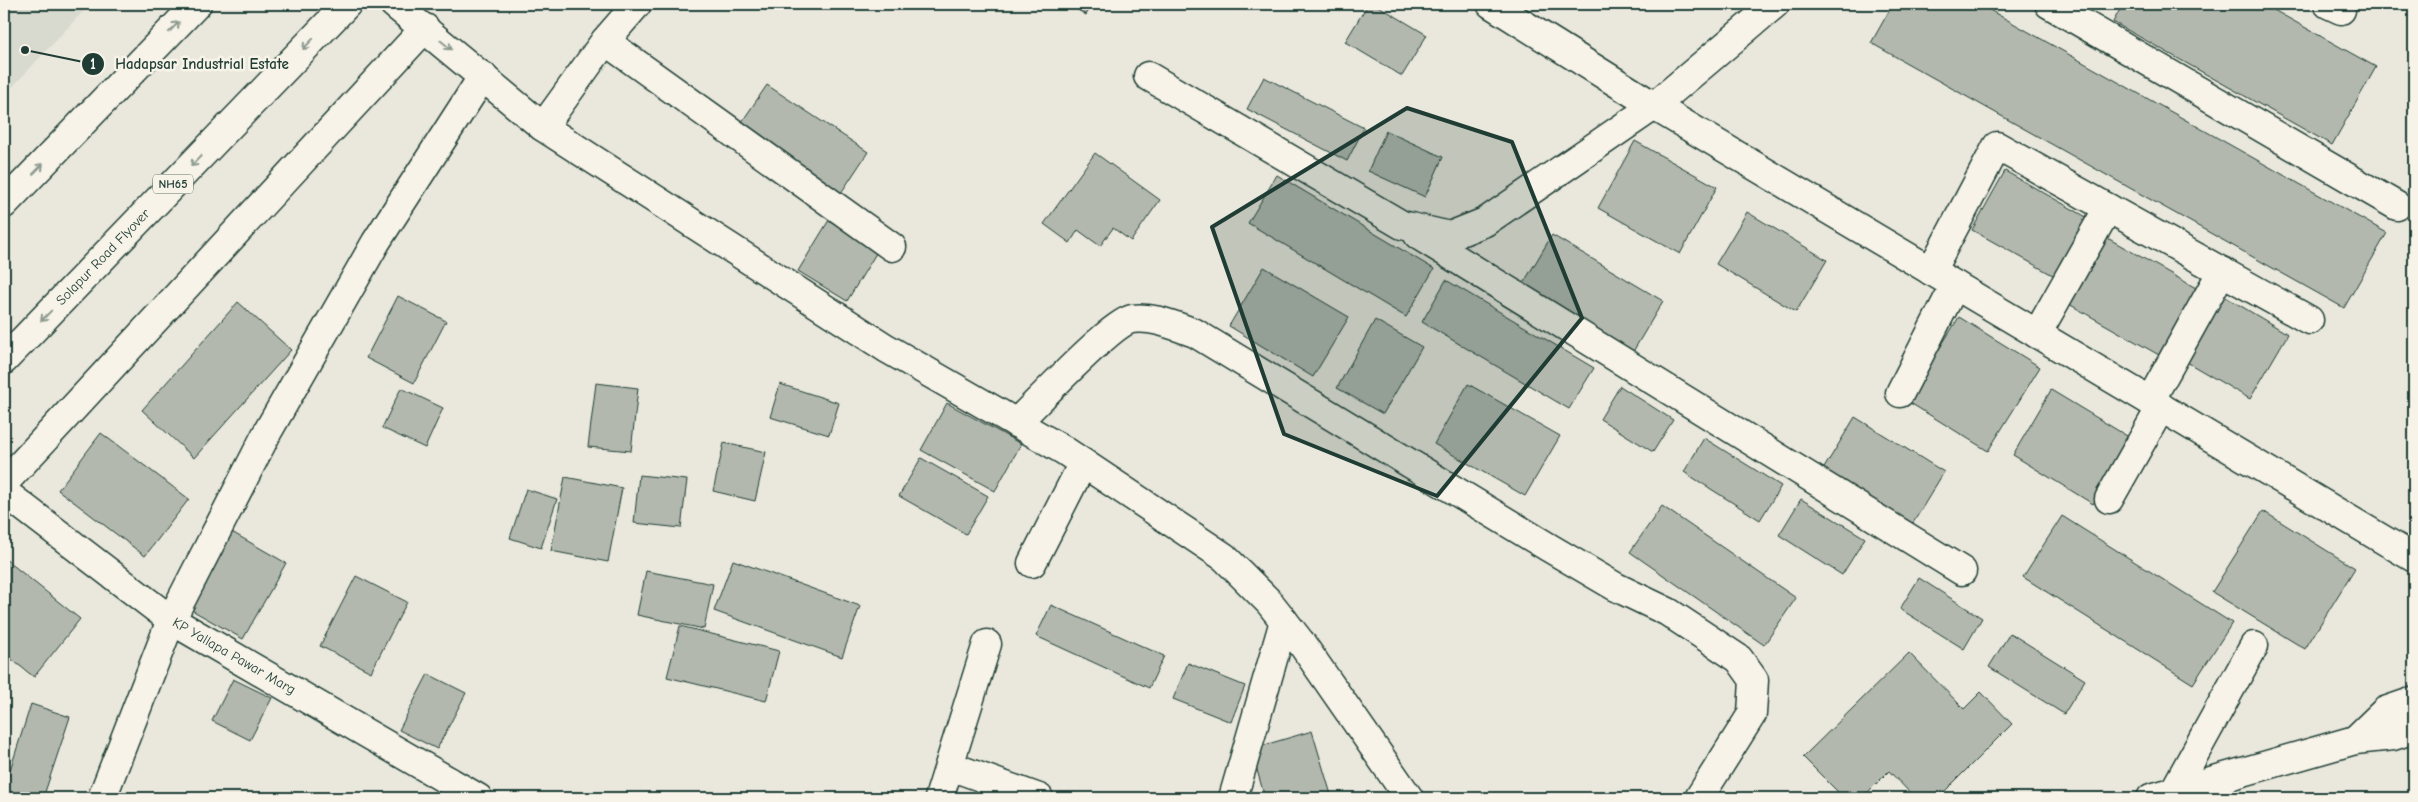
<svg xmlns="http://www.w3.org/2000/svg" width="2418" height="802" font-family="'Comic Neue',sans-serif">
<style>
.built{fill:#d9dacf}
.building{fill:#b2b8ae;stroke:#1f3d34}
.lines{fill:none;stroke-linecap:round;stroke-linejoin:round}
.minor-casing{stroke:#1f3d34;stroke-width:31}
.highway-casing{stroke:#1f3d34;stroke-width:31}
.minor{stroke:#f7f3e8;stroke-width:28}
.highway{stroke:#f7f3e8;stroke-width:28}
.oneway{stroke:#8b988e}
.marked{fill:#1f3d34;fill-opacity:0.2;stroke:#1f3d34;stroke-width:4;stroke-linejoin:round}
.labels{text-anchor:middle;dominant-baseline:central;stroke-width:5;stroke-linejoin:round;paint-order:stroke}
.shield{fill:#f7f3e8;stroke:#60746a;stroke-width:1}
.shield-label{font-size:12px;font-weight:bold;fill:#1f3d34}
.street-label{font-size:14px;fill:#1f3d34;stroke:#f7f3e8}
.leader{fill:none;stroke:#1f3d34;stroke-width:2}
.callout-dot{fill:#1f3d34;stroke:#f7f3e8;stroke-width:2}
.mark-label{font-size:15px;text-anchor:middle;font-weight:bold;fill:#fff}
.callout-label{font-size:15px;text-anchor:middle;font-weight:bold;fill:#1f3d34;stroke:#f7f3e8;stroke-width:5;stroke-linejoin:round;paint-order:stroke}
</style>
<rect width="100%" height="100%" fill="#eae8dd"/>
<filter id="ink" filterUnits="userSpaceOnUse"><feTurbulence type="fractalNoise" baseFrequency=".02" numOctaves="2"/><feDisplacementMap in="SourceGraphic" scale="10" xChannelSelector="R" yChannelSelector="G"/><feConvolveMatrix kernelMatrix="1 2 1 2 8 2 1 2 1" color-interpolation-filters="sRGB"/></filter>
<g filter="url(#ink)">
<path class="built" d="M4,4h86l-86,92z"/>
<g class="building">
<path d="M1068,4h25l-7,11z"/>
<path d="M1368,4h7l52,31 -25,41 -57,-34z"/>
<path d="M1893,4h86l408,229 -43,75 -473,-265z"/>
<path d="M2123,4h140l113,63 -44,78 -219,-123z"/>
<path d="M1264,77l100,51 -17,33 -100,-52z"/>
<path d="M767,85l101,67 -29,44 -102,-67z"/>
<path d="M1386,131l57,26 -18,40 -57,-26z"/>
<path d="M1635,141l82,46 -37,67 -82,-46z"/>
<path d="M1095,153l65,47 -29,41 -18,-13 -13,18 -22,-16 -8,13 -26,-19z"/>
<path d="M2005,171l85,48 -32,59 -86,-48z"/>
<path d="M1277,175l157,94 -28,48 -158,-94z"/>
<path d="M1747,212l80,48 -31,52 -80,-48z"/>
<path d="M829,220l49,30 -31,51 -49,-30z"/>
<path d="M1552,235l111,66 -32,54 -111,-66z"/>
<path d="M2104,236l92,52 -37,67 -92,-52z"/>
<path d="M1264,267l85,50 -36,60 -84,-51z"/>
<path d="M1446,280l148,88 -25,41 -147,-87z"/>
<path d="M398,296l48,25 -32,62 -48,-25z"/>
<path d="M2224,296l64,38 -38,65 -65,-38z"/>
<path d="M238,302l53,48 -97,108 -52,-48z"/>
<path d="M1959,317l81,50 -52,84 -81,-50z"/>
<path d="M1375,320l47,27 -39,67 -46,-26z"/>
<path d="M596,383l42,5 -7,63 -43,-4z"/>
<path d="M780,384l59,19 -10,32 -59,-18z"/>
<path d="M1468,384l92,52 -35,60 -91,-52z"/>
<path d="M1620,386l53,34 -20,32 -53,-33z"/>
<path d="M401,388l42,20 -18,40 -43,-20z"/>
<path d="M2051,390l81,49 -39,65 -80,-49z"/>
<path d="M947,403l74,41 -26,47 -74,-41z"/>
<path d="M1855,417l89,55 -34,56 -89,-55z"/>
<path d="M101,433l88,66 -44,57 -87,-66z"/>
<path d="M1704,438l77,48 -21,34 -76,-48z"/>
<path d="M724,443l42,9 -11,49 -42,-10z"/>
<path d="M921,458l67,38 -22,38 -67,-38z"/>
<path d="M639,475l48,5 -6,48 -47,-5z"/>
<path d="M565,477l57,11 -14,74 -57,-11z"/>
<path d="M526,489l31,10 -16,49 -31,-10z"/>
<path d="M1801,499l64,39 -23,37 -63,-40z"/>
<path d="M1662,506l134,92 -32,47 -134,-93z"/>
<path d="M2263,511l92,57 -50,81 -93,-57z"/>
<path d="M2062,516l170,107 -39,61 -170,-107z"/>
<path d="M230,531l56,32 -43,76 -55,-31z"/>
<path d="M4,558l76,61 -46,58 -28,-22 -2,3z"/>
<path d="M733,560l127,46 -18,51 -128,-46z"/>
<path d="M646,571l67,13 -9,45 -67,-14z"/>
<path d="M356,576l51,26 -36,70 -51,-26z"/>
<path d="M1919,578l63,40 -18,31 -64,-40z"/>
<path d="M1051,605l113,51 -15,32 -113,-52z"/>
<path d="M680,626l99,25 -13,50 -99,-24z"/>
<path d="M2010,633l75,47 -21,34 -75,-47z"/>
<path d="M1909,653l55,56 17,-17 31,32 -74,74h-23l-26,-27 -27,27h-18l-41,-41z"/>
<path d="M1188,663l57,23 -14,36 -58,-23z"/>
<path d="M428,674l38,19 -29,56 -38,-19z"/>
<path d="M233,679l39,19 -22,42 -38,-19z"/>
<path d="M31,704l39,13 -27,81h-26l-13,-4v-5z"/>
<path d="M1312,731l20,67h-67l-14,-49z"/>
</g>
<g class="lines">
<g class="minor-casing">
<g id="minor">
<path d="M394,4l149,123 343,221 179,103 159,106 45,45 33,42 107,154"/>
<path d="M1491,4l163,102 760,452"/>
<path d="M2049,4l348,202"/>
<path d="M2328,4l13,6"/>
<path d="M605,41l287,206"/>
<path d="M1148,76l254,149 48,11 35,-14 169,-116 121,-102"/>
<path d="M543,127l62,-86 32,-37"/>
<path d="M1418,235l544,336"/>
<path d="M1931,271l66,-125 312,174"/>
<path d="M2037,334l71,-126"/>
<path d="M1900,393l55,-108"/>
<path d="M2150,401l72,-130"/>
<path d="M1016,423c20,-19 95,-100 116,-104 22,-3 43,7 63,14l353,214 68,40 52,25 71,47 15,21 -2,34 -53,84"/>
<path d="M4,483l421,-455"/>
<path d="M4,492l167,128 307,178"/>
<path d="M2109,499l52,-92"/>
<path d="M1032,563l51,-100"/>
<path d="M2355,740l30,-29 29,-10"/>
<path d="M950,766l89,32"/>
<path d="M2174,791l80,-145"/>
<path d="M102,798l69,-178 97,-189 108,-189 107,-166"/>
<path d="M939,798l48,-154"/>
<path d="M1233,798l51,-177"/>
<path d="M2151,798l204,-58 38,-4 21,-7"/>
</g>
</g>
<g class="highway-casing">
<g id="highway">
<path d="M4,204l193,-200"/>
<path d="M4,360l343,-356"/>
</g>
</g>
<use href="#minor" class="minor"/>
<use href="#highway" class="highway"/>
</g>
<defs><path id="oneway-shaft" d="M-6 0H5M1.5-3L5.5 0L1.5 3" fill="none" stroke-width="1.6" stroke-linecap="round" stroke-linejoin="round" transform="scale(1.25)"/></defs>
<g class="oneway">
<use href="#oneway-shaft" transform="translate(174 27) rotate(-46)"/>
<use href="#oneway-shaft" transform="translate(308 44) rotate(134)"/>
<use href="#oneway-shaft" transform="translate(446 45) rotate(39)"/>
<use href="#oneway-shaft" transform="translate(196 161) rotate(134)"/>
<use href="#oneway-shaft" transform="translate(38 169) rotate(-46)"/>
<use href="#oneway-shaft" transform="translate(46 316) rotate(134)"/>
</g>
</g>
<path class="marked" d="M1407,108l105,34 70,176 -145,178 -153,-62 -72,-207z"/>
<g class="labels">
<rect class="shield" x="153" y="174.5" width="40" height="19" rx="4"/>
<g class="shield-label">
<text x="173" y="184">NH65</text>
</g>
<g class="street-label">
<text transform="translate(103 257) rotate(-46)">Solapur Road Flyover</text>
<text transform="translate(234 656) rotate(30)">KP Yallapa Pawar Marg</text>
</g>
</g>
<path class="leader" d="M25 50L93 64"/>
<g class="callout-dot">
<circle cx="25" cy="50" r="5"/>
<circle cx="93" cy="64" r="12"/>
</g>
<g class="mark-label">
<text x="93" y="69">1</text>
</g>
<g class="callout-label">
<text x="202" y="69">Hadapsar Industrial Estate</text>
</g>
<rect width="2418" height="802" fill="none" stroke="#f7f3e8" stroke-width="20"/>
<rect x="10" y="10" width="2398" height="782" fill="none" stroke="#1f3d34" stroke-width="2" filter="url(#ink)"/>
</svg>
